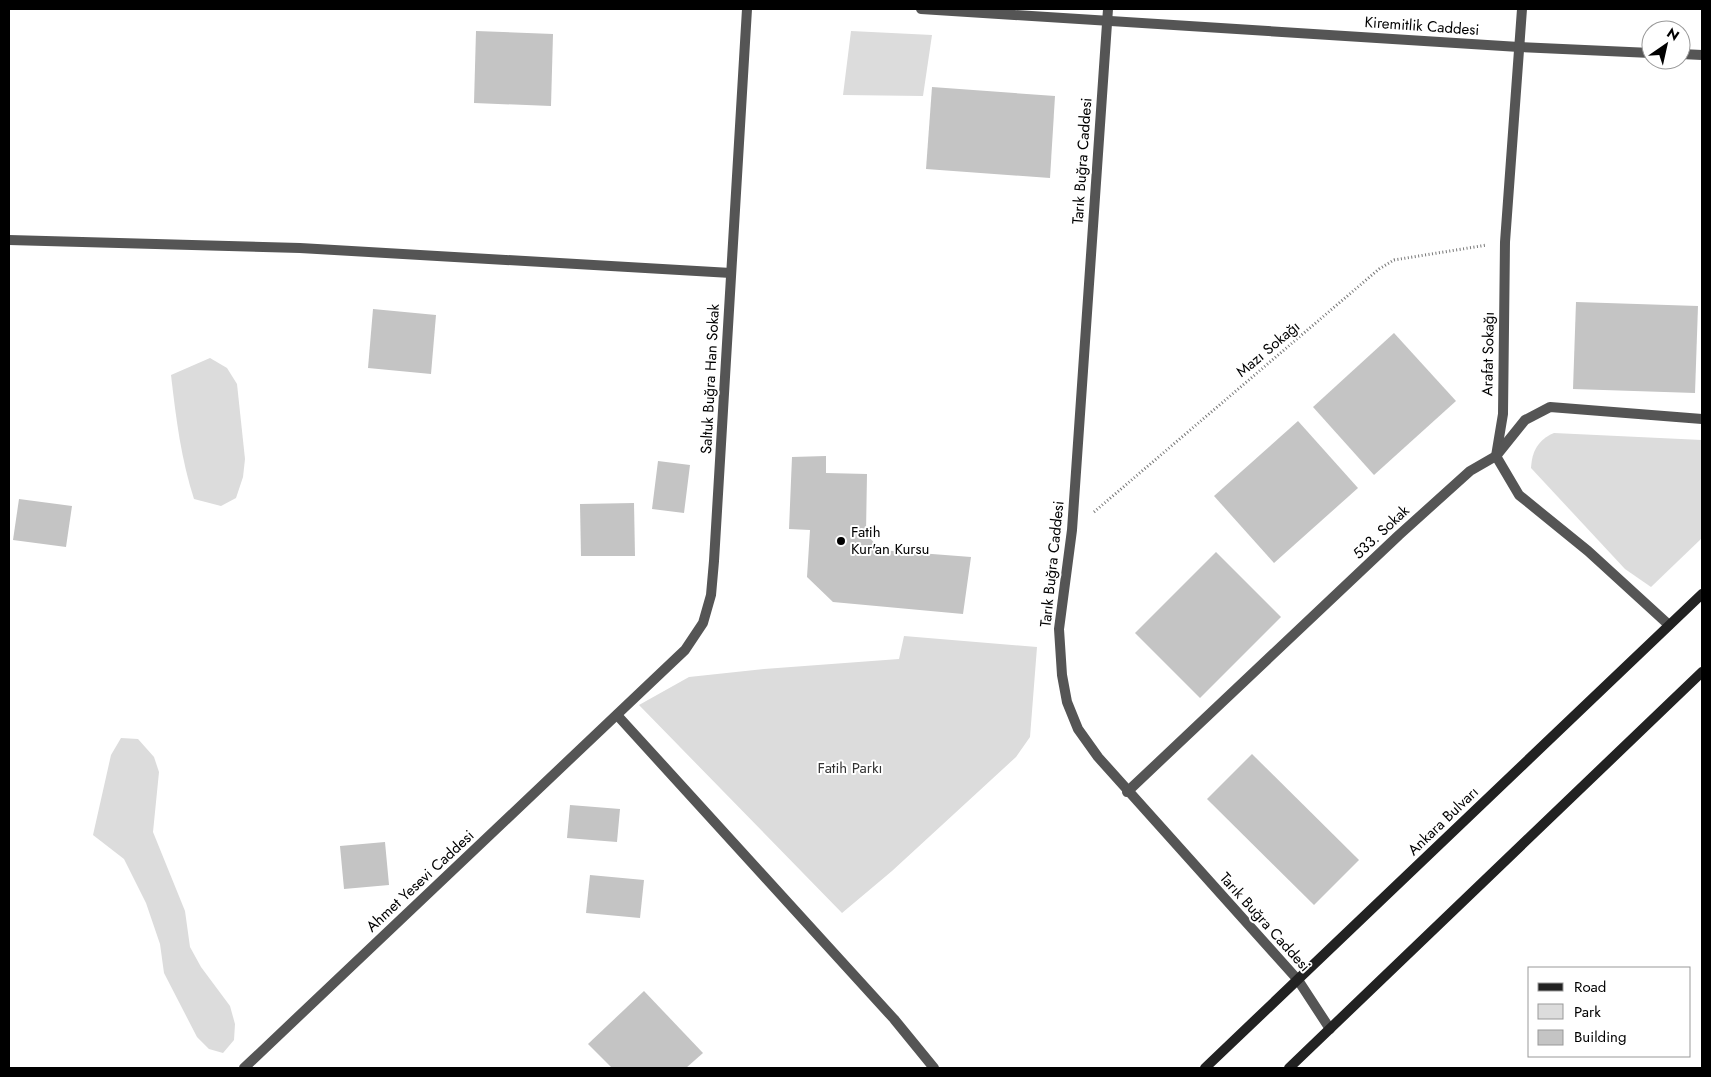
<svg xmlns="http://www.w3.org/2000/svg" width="1711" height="1077" font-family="Jost,sans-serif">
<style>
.green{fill:#dcdcdc}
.building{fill:#c4c4c4}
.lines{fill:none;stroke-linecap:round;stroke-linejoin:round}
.path{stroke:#777;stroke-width:3;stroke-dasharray:1 2.5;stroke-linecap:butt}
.street{stroke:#555;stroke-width:10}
.secondary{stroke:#222;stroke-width:10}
.poi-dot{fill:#000;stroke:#fff;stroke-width:2}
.labels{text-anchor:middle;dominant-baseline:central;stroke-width:4;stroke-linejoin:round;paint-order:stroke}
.street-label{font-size:15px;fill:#000;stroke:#fff}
.poi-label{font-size:15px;fill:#000;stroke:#fff;text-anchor:start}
.park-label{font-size:15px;fill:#333;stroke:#fff}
</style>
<rect width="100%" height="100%" fill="#fff"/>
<g class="green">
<path d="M851,31l81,4 -9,61 -80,-1z"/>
<path d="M210,358l17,10 10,16 8,75 -2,18 -7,21 -15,8 -27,-7c-13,-40 -18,-81 -23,-124z"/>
<path d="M1554,433l148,7v98l-51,49 -26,-18 -94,-101c1,-17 7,-28 23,-35z"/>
<path d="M904,636l133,11 -7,90 -14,20 -124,114 -50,42 -203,-208 50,-28 75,-8 135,-10z"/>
<path d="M121,738l17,1 16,18 5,15 -6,60 32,79 5,36 11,20 29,39 5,18 -1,16 -11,13 -14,-4 -12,-12 -33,-64 -4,-29 -14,-41 -22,-44 -31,-24 18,-80z"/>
</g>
<g class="building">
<path d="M476,31l77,3 -2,72 -77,-3z"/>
<path d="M932,87l123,9 -5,82 -124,-9z"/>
<path d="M1576,302l122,4 -3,87 -122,-4z"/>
<path d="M373,309l63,6 -5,59 -63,-6z"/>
<path d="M1394,333l62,68 -82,74 -61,-68z"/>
<path d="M1298,421l60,67 -84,75 -60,-67z"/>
<path d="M826,456v17l41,1 -1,59 14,17 91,7 -8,57 -130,-12 -26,-25 3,-47 -21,-1 3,-72z"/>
<path d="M658,461l32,4 -6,48 -32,-4z"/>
<path d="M19,499l53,7 -6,41 -53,-7z"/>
<path d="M634,503l1,53h-54l-1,-52z"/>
<path d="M1216,552l65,65 -81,81 -65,-65z"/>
<path d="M1252,754l107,106 -45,45 -107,-106z"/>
<path d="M570,805l50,4 -3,33 -50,-4z"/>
<path d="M385,842l4,43 -45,4 -4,-43z"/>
<path d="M590,875l54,5 -4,38 -54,-5z"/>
<path d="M644,991l59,62 -17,15h-74l-24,-24z"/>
</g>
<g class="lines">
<path class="path" d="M1094,512l285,-243 15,-9 93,-15"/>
<g class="street">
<path d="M921,9l598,38 132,6"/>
<path d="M1108,9l-36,521 -13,99 3,46 5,27 11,27 20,28 200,223 32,49"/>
<path d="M1522,9l-17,233 -2,172 -7,42 23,39 69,56 81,74"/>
<path d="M1681,54l21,1"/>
<path d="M9,240l291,8 431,25"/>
<path d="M617,715l277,304 40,49"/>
<path d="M1127,792l272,-257 71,-64 26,-15 29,-36 25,-13 152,12"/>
<path d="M244,1068l441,-418 18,-27 8,-28 3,-34 33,-552"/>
</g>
<g class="secondary">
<path d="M1205,1068l497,-474"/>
<path d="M1289,1068l413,-396"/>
</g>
</g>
<circle class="poi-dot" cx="841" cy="541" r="5"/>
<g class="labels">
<g class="street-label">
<text transform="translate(1422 26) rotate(4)">Kiremitlik Caddesi</text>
<text transform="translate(1082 161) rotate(-86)">Tarık Buğra Caddesi</text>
<text transform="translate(1268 349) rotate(-40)">Mazı Sokağı</text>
<text transform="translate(1488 354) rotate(-89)">Arafat Sokağı</text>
<text transform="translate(710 379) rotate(-87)">Saltuk Buğra Han Sokak</text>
<text transform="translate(1381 532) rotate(-43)">533. Sokak</text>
<text transform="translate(1052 564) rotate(-84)">Tarık Buğra Caddesi</text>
<text transform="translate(1443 821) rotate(-44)">Ankara Bulvarı</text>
<text transform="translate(420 881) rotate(-43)">Ahmet Yesevi Caddesi</text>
<text transform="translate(1265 922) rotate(48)">Tarık Buğra Caddesi</text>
</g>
<g class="poi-label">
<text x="851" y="532">Fatih<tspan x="851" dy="17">Kur'an Kursu</tspan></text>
</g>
<g class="park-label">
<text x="850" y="768">Fatih Parkı</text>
</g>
</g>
<rect width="1711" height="1077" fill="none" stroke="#000000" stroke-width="20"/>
<rect x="1528" y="967" width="162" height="90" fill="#ffffff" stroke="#999999"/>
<rect x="1538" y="983" width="25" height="8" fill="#222222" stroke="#999999"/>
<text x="1574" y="992" font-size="15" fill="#000000">Road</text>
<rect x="1538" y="1004" width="25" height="15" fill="#dcdcdc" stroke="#999999"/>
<text x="1574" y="1017" font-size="15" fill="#000000">Park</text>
<rect x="1538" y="1030" width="25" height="15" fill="#c4c4c4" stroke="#999999"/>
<text x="1574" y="1042" font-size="15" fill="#000000">Building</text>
<g transform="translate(1666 45) rotate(34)"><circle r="24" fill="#ffffff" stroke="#999999"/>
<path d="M0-4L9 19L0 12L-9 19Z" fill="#000000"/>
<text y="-8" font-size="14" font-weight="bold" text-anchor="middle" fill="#000000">N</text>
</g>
</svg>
